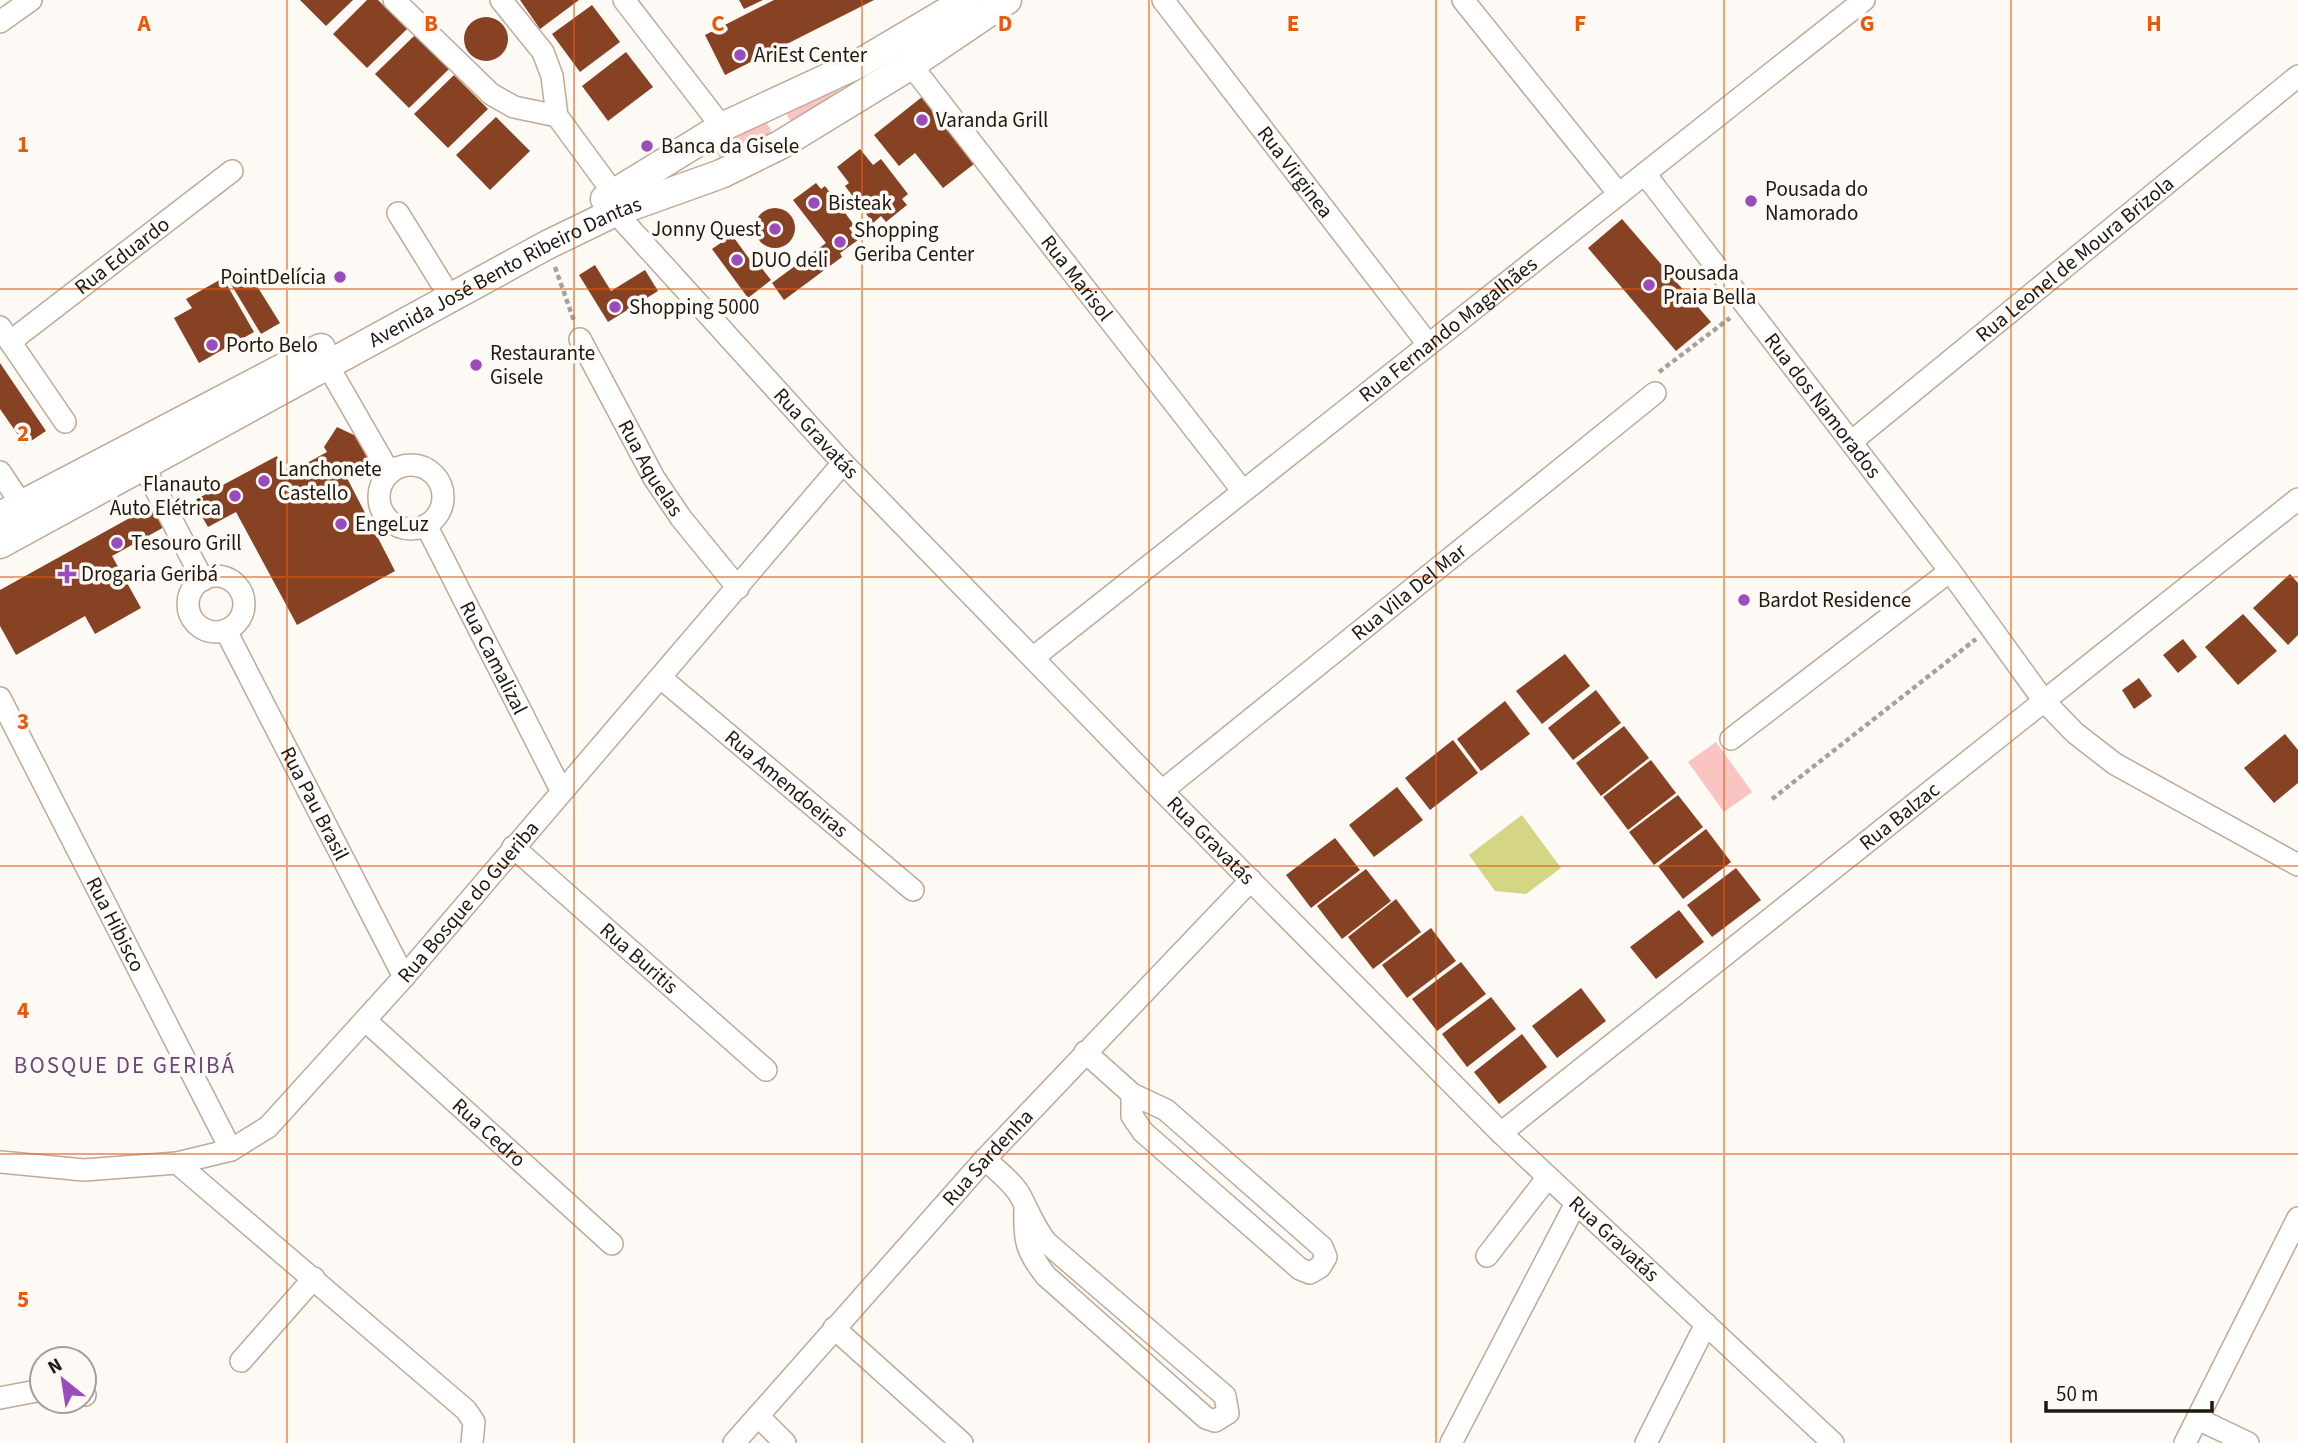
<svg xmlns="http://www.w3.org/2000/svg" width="2298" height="1443" font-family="'Source Sans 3',sans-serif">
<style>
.green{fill:#fac4c2}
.water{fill:#d4d684}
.building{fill:#874123}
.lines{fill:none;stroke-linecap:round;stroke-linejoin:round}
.minor-casing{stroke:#bfaa96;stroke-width:24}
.major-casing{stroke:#bfaa96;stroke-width:31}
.path{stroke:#a6a19b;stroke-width:4.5;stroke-dasharray:5 3.5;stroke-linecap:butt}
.minor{stroke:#fff;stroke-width:21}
.major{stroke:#fff;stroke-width:28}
.grid{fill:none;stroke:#e8590c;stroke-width:2;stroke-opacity:0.55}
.poi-dot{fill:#9a4cbd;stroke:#fdf9f4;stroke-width:2.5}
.labels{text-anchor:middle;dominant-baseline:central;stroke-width:7;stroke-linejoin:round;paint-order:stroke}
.poi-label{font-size:21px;fill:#201811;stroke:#fdf9f4;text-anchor:start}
.street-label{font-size:21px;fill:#201811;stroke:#fdf9f4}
.neighbourhood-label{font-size:23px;letter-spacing:2px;fill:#6c467f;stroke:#fdf9f4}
.grid-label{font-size:23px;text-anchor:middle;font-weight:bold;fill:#e8590c;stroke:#fdf9f4;stroke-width:7;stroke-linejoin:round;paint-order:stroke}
</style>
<rect width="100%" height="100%" fill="#fdf9f4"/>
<g class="green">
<path d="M848,88l-54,41 -12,-24z"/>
<path d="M754,120l12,2 5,8 -4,14 -27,16 -20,-1 -5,-11 12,-15z"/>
<path d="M1716,742l36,50 -28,20 -36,-50z"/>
</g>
<path class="water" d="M1522,815l39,53 -35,26 -31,-3 -26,-36z"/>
<g class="building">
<path d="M300,0h53l-27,26z"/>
<path d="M367,0h11l29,29 -40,39 -34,-34z"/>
<path d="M520,0h59l-39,29z"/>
<path d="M739,0h24l-19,9z"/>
<path d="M774,0h100l-149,75 -20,-40z"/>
<path d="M592,5l28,37 -40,30 -28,-38z"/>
<circle cx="486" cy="39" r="22"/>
<path d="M415,35l34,34 -40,39 -34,-34z"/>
<path d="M626,52l27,35 -45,34 -26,-35z"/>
<path d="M454,75l34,34 -40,39 -34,-34z"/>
<path d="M922,97l52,67 -31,24 -28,-35 -16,13 -25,-31z"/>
<path d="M496,117l34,34 -40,39 -34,-35z"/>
<path d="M860,149l13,16 8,-6 27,35 -6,5 5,6 -21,17 -5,-6 -8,7 -28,-37 4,-3 -12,-16z"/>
<path d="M816,183l5,6 4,-3 29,39 -5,3 9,12 -18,13 2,4 -58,43 -12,-17 54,-40 -33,-43z"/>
<circle cx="775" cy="228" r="20"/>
<path d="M1622,219l89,103 -35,29 -88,-103z"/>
<path d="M732,235l21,29 4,-2 14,18 -23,18 -36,-49z"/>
<path d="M595,265l16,26 34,-21 13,21 -50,31 -29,-47z"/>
<path d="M247,270l33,53 -19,11 -32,-53z"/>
<path d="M223,278l31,54 -55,31 -25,-45 18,-10 -6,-9z"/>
<path d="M0,363l46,68 -21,14 -25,-36z"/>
<path d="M337,427l19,9 12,22 -5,12 -16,8 48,93 -98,54 -61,-113 -28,15 -15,-26 84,-45 8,19 42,-23 -3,-5z"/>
<path d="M153,505l13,21 -54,30 29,52 -46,26 -10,-18 -69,39 -16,-29v-36z"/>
<path d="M2290,574l8,9v52l-10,10 -35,-37z"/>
<path d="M2243,614l34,37 -39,34 -33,-38z"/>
<path d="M2183,639l14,18 -19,16 -15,-18z"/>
<path d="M1565,654l25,32 -48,38 -26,-33z"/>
<path d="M2139,678l13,18 -18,13 -12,-19z"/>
<path d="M1596,690l25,33 -48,37 -25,-32z"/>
<path d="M1505,701l25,33 -49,37 -24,-32z"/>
<path d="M1624,726l25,32 -48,38 -25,-33z"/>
<path d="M2285,734l13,16v33l-24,20 -30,-35z"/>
<path d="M1453,740l25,33 -48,37 -25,-32z"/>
<path d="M1651,760l25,33 -48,37 -25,-33z"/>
<path d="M1397,787l26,33 -49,37 -25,-32z"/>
<path d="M1678,795l25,32 -49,38 -25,-33z"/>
<path d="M1706,829l25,33 -48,37 -25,-33z"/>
<path d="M1335,838l25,32 -49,38 -25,-33z"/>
<path d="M1736,868l25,32 -49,37 -25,-32z"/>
<path d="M1366,869l25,32 -49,38 -25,-33z"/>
<path d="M1396,899l25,33 -48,37 -25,-32z"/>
<path d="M1679,910l25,32 -48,37 -26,-32z"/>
<path d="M1431,928l25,33 -49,37 -25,-33z"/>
<path d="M1461,962l25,32 -49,37 -25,-32z"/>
<path d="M1581,988l25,33 -49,37 -25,-32z"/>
<path d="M1491,997l25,32 -49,38 -25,-33z"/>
<path d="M1522,1034l25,33 -48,37 -25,-32z"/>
</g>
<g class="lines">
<g class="minor-casing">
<g id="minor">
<path d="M394,0l97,94 23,13 43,9"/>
<path d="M501,0l42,52 9,24 5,40 58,79"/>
<path d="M624,0l98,127"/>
<path id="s1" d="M1163,0l265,344"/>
<path d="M1463,0l156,194"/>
<path d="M0,22l31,-22"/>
<path id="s2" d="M911,65l331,425"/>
<path id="s3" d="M1645,174l305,397 94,130 31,32 40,31 183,101"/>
<path id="s4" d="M615,212l228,251 319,328 339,342 332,310"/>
<path d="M398,213l44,71"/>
<path d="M0,327l65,95"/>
<path id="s5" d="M580,339l74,139 27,40 57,70"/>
<path id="s6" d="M11,341l221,-170"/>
<path d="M328,366l61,106"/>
<path id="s7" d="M1851,442l447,-366"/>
<circle cx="411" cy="497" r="32"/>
<path d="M144,467l59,113"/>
<path d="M0,472l22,33"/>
<path id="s8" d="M426,525l135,265"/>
<circle cx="216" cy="604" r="28"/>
<path id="s9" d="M226,631l178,346"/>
<path id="s10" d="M1034,657l830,-657"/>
<path id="s11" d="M661,678l252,212"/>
<path id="s12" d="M0,698l231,452"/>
<path d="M1731,739l219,-168"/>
<path id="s13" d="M1162,791l493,-398"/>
<path id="s14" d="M513,847l253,223"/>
<path id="s15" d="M366,1021l246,223"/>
<path d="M1085,1052l47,42 34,16 156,137 4,10 -6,10 -10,6 -10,-4 -157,-137 -11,-16v-22"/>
<path id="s16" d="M1501,1133l797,-634"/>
<path d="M985,1159c12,12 28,23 36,38 8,16 14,31 25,45l179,154 3,17 -13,8 -9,-3 -160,-142c-20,-25 -22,-36 -21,-67"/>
<path id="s17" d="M0,1162l84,8 93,-7 54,-13 37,-23 136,-150 439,-514"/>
<path d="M177,1163l289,247 8,12 -2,21"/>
<path d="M1487,1256l61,-79"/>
<path d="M834,1328l128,115"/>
<path d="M241,1361l73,-83"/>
<path d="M84,1395h1"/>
<path d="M0,1398l42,-8"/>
<path d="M758,1416l27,27"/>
<path d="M2198,1419l50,24"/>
<path id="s18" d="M734,1443l251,-284 266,-279"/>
<path d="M1451,1443l125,-240"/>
<path d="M1646,1443l60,-119"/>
<path d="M2185,1443l113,-225"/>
</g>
</g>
<g class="major-casing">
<g id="major">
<path d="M605,199l117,-72 138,-64 107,-63"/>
<path d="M0,516l321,-168"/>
<path id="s19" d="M0,544l547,-299 68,-33 106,-38 59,-29 131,-80 96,-65"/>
</g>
</g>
<g class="path">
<path d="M555,267l19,54"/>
<path d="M1659,372l71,-54"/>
<path d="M1772,799l204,-160"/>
</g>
<use href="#minor" class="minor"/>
<use href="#major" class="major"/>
</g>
<path class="grid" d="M287,0v1443M574,0v1443M862,0v1443M1149,0v1443M1436,0v1443M1724,0v1443M2011,0v1443M0,289h2298M0,577h2298M0,866h2298M0,1154h2298"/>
<g class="poi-dot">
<circle cx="740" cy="55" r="7"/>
<circle cx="922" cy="120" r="7"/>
<circle cx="647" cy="146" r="7"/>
<circle cx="1751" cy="201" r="7"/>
<circle cx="814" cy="203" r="7"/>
<circle cx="775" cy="229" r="7"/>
<circle cx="840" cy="242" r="7"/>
<circle cx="737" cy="260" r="7"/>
<circle cx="340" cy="277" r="7"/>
<circle cx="1649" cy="285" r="7"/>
<circle cx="615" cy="307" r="7"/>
<circle cx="212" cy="345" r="7"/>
<circle cx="476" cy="365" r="7"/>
<circle cx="264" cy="481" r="7"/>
<circle cx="235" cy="496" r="7"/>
<circle cx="341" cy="524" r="7"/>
<circle cx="117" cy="543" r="7"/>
<path d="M63.5 563.5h7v7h7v7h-7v7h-7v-7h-7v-7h7z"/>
<circle cx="1744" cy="600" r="7"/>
</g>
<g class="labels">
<g class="poi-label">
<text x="754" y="55">AriEst Center</text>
<text x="936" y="120">Varanda Grill</text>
<text x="661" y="146">Banca da Gisele</text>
<text x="1765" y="189">Pousada do<tspan x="1765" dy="24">Namorado</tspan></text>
<text x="828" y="203">Bisteak</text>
<text x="761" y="229" text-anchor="end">Jonny Quest</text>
<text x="854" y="230">Shopping<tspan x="854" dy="24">Geriba Center</tspan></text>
<text x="751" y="260">DUO deli</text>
<text x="1663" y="273">Pousada<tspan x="1663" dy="24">Praia Bella</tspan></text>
<text x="326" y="277" text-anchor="end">PointDelícia</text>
<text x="629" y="307">Shopping 5000</text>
<text x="226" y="345">Porto Belo</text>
<text x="490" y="353">Restaurante<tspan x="490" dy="24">Gisele</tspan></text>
<text x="278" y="469">Lanchonete<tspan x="278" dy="24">Castello</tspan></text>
<text x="221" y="484" text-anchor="end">Flanauto<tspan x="221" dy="24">Auto Elétrica</tspan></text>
<text x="355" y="524">EngeLuz</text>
<text x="131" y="543">Tesouro Grill</text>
<text x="81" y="574">Drogaria Geribá</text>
<text x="1758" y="600">Bardot Residence</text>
</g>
<g class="street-label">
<text stroke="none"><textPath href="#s1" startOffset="217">Rua Virginea</textPath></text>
<text stroke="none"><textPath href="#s6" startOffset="140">Rua Eduardo</textPath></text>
<text stroke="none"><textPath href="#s7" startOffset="289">Rua Leonel de Moura Brizola</textPath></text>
<text stroke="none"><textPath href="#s19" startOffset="574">Avenida José Bento Ribeiro Dantas</textPath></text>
<text stroke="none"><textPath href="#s2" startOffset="270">Rua Marisol</textPath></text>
<text stroke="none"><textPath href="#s10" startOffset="528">Rua Fernando Magalhães</textPath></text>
<text stroke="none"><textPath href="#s3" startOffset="292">Rua dos Namorados</textPath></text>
<text stroke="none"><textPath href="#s4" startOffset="299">Rua Gravatás</textPath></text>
<text stroke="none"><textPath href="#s5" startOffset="147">Rua Aquelas</textPath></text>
<text stroke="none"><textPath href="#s13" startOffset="317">Rua Vila Del Mar</textPath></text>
<text stroke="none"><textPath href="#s8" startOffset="149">Rua Camalizal</textPath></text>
<text stroke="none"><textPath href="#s11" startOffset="164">Rua Amendoeiras</textPath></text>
<text stroke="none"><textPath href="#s9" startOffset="194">Rua Pau Brasil</textPath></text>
<text stroke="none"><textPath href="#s16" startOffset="509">Rua Balzac</textPath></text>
<text stroke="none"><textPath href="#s4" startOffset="866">Rua Gravatás</textPath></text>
<text stroke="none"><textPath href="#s17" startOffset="578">Rua Bosque do Gueriba</textPath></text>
<text stroke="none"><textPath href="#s12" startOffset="254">Rua Hibisco</textPath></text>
<text stroke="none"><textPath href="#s14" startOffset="168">Rua Buritis</textPath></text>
<text stroke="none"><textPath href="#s15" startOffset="166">Rua Cedro</textPath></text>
<text stroke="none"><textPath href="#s18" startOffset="382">Rua Sardenha</textPath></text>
<text stroke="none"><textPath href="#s4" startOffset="1433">Rua Gravatás</textPath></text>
</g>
<g class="neighbourhood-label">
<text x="125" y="1065">BOSQUE DE GERIBÁ</text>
</g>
</g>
<g class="grid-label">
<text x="144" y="31">A</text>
<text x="431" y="31">B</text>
<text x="718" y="31">C</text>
<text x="1005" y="31">D</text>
<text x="1293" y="31">E</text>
<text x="1580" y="31">F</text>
<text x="1867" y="31">G</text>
<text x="2154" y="31">H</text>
<text x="23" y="152">1</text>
<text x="23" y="441">2</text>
<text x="23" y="729">3</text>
<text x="23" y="1018">4</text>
<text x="23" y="1307">5</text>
</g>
<g transform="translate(63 1380) rotate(330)"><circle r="33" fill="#fdf9f4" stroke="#a59f99" stroke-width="2"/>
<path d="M0-5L12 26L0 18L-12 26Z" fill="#9a4cbd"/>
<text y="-10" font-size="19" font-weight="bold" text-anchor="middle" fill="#201811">N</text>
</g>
<path d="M2046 1401v10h166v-10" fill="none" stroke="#201811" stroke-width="3.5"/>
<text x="2056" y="1401" font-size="21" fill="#201811" stroke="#fdf9f4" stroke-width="5" paint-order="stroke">50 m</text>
</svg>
